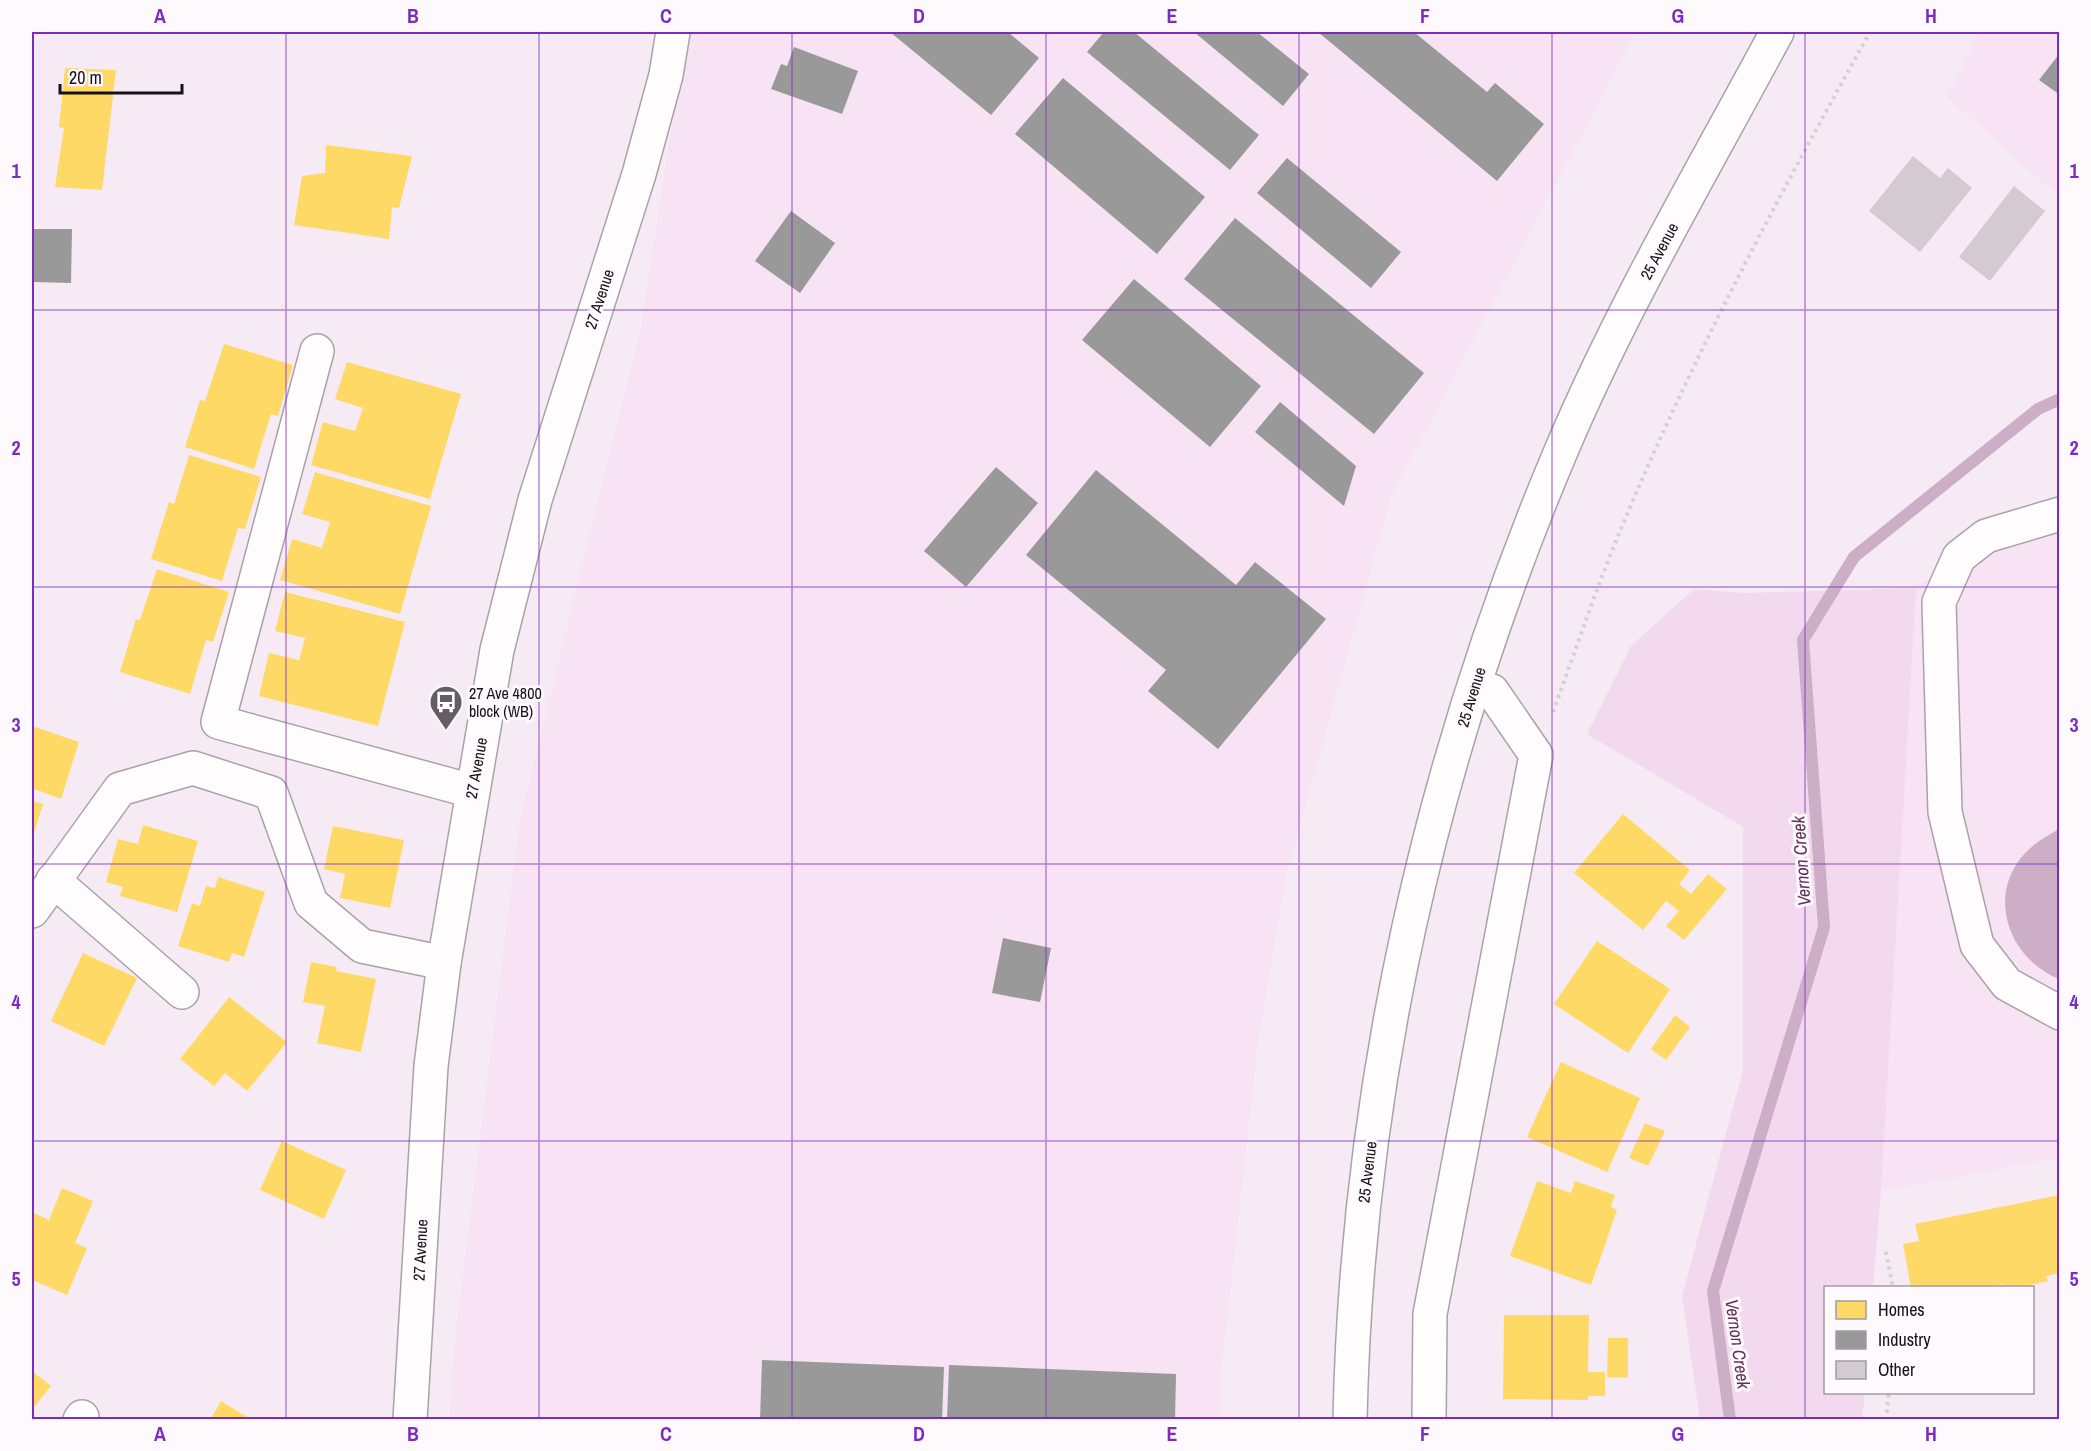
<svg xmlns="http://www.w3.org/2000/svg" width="2091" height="1451" font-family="'Archivo Narrow',sans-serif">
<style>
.built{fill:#f7e3f3}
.green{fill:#f2d9ed}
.water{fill:#ccafc6}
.homes{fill:#ffd966}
.industry{fill:#999}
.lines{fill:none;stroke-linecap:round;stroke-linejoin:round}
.stream{stroke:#ccafc6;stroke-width:12}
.building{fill:#d4cbd2}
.minor-casing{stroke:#aaa2a9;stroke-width:36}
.major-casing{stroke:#aaa2a9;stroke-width:36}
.path{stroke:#d3d0d3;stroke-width:4;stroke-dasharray:3 4.5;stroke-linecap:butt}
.minor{stroke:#fefcfd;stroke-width:33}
.major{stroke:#fefcfd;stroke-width:33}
.grid{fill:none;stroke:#7b2cbf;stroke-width:1.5;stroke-opacity:0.55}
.labels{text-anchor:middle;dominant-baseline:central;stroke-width:6;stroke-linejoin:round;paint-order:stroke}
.street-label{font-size:16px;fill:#181117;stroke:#fef9fd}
.poi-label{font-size:16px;fill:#181117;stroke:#fef9fd;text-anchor:start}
.water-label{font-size:18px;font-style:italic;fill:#61305a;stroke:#fef9fd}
.neatline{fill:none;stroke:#7b2cbf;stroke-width:2}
.grid-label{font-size:20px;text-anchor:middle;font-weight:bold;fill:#7b2cbf}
</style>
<rect width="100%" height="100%" fill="#f6ebf4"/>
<g class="built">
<path d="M686,32h950l-244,462 -106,382 -28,167 -37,330v46l-772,1 6,-81 65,-520 121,-492z"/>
<path d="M1979,32h80v165l-112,-100z"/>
<path d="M2059,518v640l-178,33 34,-605z"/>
</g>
<path class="green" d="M1916,588l-35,603 -8,96 -47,1v104l39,1 -3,26h-162l-18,-123 61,-226v-243l-156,-93 44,-88 63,-57 50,4z"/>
<path class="water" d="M2057,830h2v149c-45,-18 -71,-74 -41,-117 10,-15 24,-23 39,-32z"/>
<g class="homes">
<path d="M65,68l51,2 -14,120 -47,-3 9,-59 -5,-1z"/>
<path d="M326,145l86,11 -13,52 -7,-1 -3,32 -95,-14 8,-49 23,-3z"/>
<path d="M224,344l69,21 -15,51 -7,-2 -17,55 -69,-22 15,-47 5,1z"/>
<path d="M347,362l114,32 -31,105 -119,-34 12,-43 32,9 8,-23 -28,-9z"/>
<path d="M189,455l72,22 -16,52 -7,-1 -16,53 -71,-22 18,-57 5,2z"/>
<path d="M315,472l116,34 -31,108 -120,-34 12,-41 30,9 8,-26 -28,-8z"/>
<path d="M157,569l72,23 -16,50 -7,-2 -16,54 -70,-22 16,-53 4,1z"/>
<path d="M285,592l120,30 -27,104 -119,-30 10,-43 30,7 6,-22 -30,-7z"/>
<path d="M32,726l47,16 -18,57 -29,-11z"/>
<path d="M32,801l11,3 -11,35z"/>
<path d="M1623,814l67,56 -11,14 12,10 17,-20 19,15 -43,51 -18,-14 13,-15 -13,-10 -23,29 -69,-57z"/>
<path d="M143,825l55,16 -21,71 -57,-16 3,-9 -17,-5 12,-43 20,5z"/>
<path d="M333,826l71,14 -14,68 -50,-10 5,-24 -21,-5z"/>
<path d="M218,877l47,15 -21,65 -12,-4 -3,9 -51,-16 14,-43 8,3 6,-20 9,2z"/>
<path d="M1597,941l73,48 -42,64 -74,-49z"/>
<path d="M83,953l54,25 -33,68 -53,-25z"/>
<path d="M311,962l26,5 -1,4 40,8 -15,73 -44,-9 8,-37 -22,-4z"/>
<path d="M229,997l58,45 -40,49 -22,-18 -11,13 -34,-27z"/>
<path d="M1675,1015l15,12 -24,33 -15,-11z"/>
<path d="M1561,1062l79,36 -33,74 -80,-35z"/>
<path d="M1645,1123l20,8 -17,35 -19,-8z"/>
<path d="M282,1141l64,29 -22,49 -64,-29z"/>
<path d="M1537,1181l34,12 4,-12 40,14 -4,12 6,3 -26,75 -81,-29z"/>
<path d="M62,1188l31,13 -18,42 12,5 -20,47 -35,-15v-68l17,8z"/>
<path d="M2060,1195v78l-14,3 2,5 -32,7h-11l-1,-4 -19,4h-74l-8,-44 16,-3 -4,-17z"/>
<path d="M1504,1315h85l-1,57h17v24h-17v4l-85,-1z"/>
<path d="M1608,1338h20v40l-21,-1z"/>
<path d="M32,1371l19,15 -19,24z"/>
<path d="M221,1401l31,19h-42z"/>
</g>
<g class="industry">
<path d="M890,32h118l31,26 -48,57z"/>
<path d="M1104,32h30l125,103 -29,35 -143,-118z"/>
<path d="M1194,32h63l52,42 -26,32z"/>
<path d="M1318,32h96l73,60 8,-9 49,41 -47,57z"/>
<path d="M794,47l64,24 -16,43 -71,-25 10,-25 6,2z"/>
<path d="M2060,53v42l-21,-15z"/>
<path d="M1063,78l142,119 -48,57 -142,-120z"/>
<path d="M1287,158l114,94 -30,36 -114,-95z"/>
<path d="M791,211l44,32 -35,50 -45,-32z"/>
<path d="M1235,218l189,155 -50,61 -190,-155z"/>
<path d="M32,229h40l-1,54 -39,-1z"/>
<path d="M1134,279l127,107 -51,61 -128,-107z"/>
<path d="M1280,402l76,64 -12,40 -89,-74z"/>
<path d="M996,467l42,36 -72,84 -42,-36z"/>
<path d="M1096,470l140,115 19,-23 71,57 -108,130 -70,-58 18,-21 -140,-115z"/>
<path d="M1003,938l48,10 -11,54 -48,-9z"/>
<path d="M762,1360l182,7 -2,53h-182z"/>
<path d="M949,1365l227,9 -1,46h-228z"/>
</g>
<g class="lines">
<path class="stream" d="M1730,1420l-17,-129 111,-364 -21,-287 51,-83 184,-148 22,-10"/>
</g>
<g class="building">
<path d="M1913,156l27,22 8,-10 24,20 -52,64 -51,-41z"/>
<path d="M2014,186l31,25 -55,70 -31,-24z"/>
</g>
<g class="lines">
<g class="minor-casing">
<g id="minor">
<path d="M317,351l-99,371 254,69"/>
<path d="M2060,514l-74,22 -27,21 -20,45 6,210 32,133 30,39 53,29"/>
<path d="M53,880l129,112"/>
<path d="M32,911l88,-122 73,-21 78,25 40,110 51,43 82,17"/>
<path d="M80,1420l2,-3"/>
<path d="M410,1420l21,-354 13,-103 53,-313 38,-150 104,-326 27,-99 7,-43"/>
<path d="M1429,1420l1,-106 106,-559 -44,-64"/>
</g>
</g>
<g class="major-casing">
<path id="major" d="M1350,1420c7,-334 81,-662 211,-969 61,-144 142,-281 216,-419"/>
</g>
<g class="path">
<path d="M1553,712c21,-57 40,-115 63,-171 72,-176 162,-344 254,-509"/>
<path d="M1886,1252l7,36"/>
<path d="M1886,1420l3,-28"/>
</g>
<use href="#minor" class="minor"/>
<use href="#major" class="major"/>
</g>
<path class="grid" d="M286,32v1388M539,32v1388M792,32v1388M1046,32v1388M1299,32v1388M1552,32v1388M1805,32v1388M32,310h2028M32,587h2028M32,864h2028M32,1141h2028"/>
<defs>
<g id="bus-pin" transform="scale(1.725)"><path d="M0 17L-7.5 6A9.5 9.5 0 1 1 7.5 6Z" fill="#665d64" stroke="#fef9fd"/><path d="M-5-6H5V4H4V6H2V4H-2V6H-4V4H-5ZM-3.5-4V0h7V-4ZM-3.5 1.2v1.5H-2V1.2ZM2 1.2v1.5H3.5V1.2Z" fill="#fff"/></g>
</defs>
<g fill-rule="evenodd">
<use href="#bus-pin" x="446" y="702"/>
</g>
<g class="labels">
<g class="street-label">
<text transform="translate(1659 251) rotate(-62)">25 Avenue</text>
<text transform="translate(599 299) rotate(-72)">27 Avenue</text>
<text transform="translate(1471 697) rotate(-73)">25 Avenue</text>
<text transform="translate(476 768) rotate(-80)">27 Avenue</text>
<text transform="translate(1367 1172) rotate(-83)">25 Avenue</text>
<text transform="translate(420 1250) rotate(-87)">27 Avenue</text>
</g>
<g class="poi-label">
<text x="469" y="693">27 Ave 4800<tspan x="469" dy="18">block (WB)</tspan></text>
</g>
<g class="water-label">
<text transform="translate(1801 861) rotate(-94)">Vernon Creek</text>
<text transform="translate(1738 1344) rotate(82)">Vernon Creek</text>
</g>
</g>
<rect width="2091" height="1451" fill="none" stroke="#fef9fd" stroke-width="66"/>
<rect x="1824" y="1286" width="210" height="108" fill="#fef9fd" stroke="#a29ca1" stroke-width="1.5"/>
<rect x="1836" y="1301" width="30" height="18" fill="#ffd966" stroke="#a29ca1" stroke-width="1.5"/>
<text x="1878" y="1316" font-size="18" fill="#181117">Homes</text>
<rect x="1836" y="1331" width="30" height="18" fill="#999999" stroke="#a29ca1" stroke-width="1.5"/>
<text x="1878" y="1346" font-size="18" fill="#181117">Industry</text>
<rect x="1836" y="1361" width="30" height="18" fill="#d4cbd2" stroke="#a29ca1" stroke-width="1.5"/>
<text x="1878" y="1376" font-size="18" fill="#181117">Other</text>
<path d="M60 84v9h122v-9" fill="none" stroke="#181117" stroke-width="3"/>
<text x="69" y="84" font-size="18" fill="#181117" stroke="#fef9fd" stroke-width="4.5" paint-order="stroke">20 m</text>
<rect x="33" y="33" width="2025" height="1385" class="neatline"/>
<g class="grid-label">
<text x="160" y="23">A</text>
<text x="413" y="23">B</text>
<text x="666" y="23">C</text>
<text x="919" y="23">D</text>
<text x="1172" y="23">E</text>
<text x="1425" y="23">F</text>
<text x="1678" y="23">G</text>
<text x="1931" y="23">H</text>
<text x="16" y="178">1</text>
<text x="2074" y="178">1</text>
<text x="16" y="455">2</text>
<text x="2074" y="455">2</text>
<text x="16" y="732">3</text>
<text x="2074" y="732">3</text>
<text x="16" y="1009">4</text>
<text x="2074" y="1009">4</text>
<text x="16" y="1286">5</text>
<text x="2074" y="1286">5</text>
<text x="160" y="1441">A</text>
<text x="413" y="1441">B</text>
<text x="666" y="1441">C</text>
<text x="919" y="1441">D</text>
<text x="1172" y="1441">E</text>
<text x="1425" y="1441">F</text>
<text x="1678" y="1441">G</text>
<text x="1931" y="1441">H</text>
</g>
</svg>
